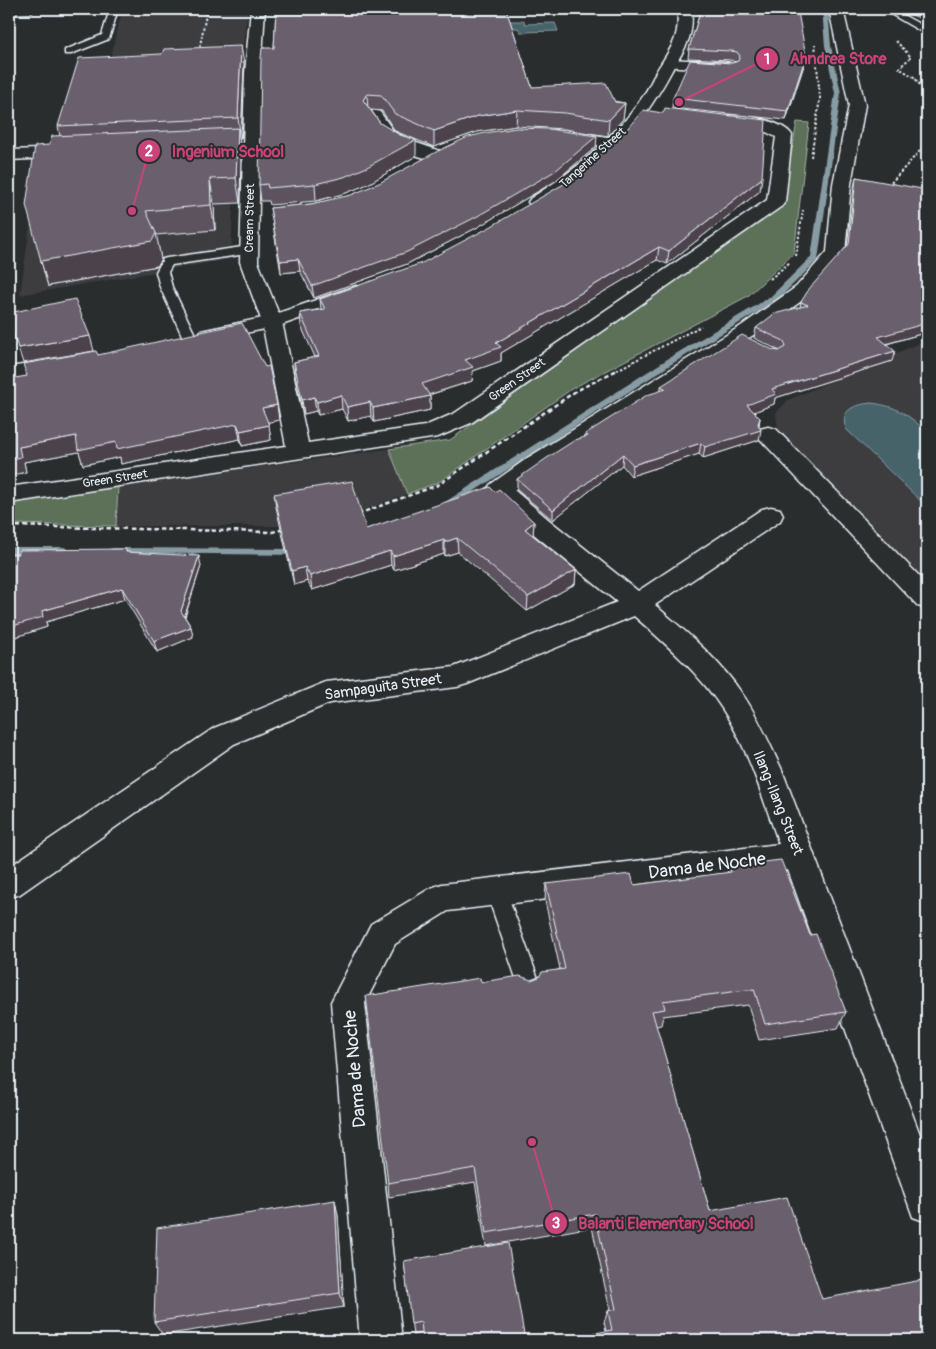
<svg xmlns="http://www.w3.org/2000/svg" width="936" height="1349" font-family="Pangolin,sans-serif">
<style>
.built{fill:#3e3c41}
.green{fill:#5d7059;stroke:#a2b0a8}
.water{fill:#46636a;stroke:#879ca3}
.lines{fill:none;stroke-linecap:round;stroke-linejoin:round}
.stream{fill:#879ca3;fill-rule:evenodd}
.lane-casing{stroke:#e8f1f8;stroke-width:3}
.street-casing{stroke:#e8f1f8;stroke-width:3}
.secondary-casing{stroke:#e8f1f8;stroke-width:3}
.path-far1{stroke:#e8f1f8;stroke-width:2;stroke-dasharray:2.5 2;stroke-linecap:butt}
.path{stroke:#e8f1f8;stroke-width:2.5;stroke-dasharray:4.5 3;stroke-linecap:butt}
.lane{fill:#2a2d2e;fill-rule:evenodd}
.street{fill:#2a2d2e;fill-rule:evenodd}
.secondary{fill:#2a2d2e;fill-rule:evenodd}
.wall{fill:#5c525e;stroke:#e8f1f8}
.shaded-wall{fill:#4b424c;stroke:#e8f1f8}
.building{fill:#6b5f6d;stroke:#e8f1f8}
.labels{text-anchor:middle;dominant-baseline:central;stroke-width:4;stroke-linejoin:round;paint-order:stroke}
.far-street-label{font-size:12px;fill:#e8f1f8;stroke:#2a2d2e}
.street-label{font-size:15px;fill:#e8f1f8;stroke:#2a2d2e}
.near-street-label{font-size:18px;fill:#e8f1f8;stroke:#2a2d2e}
.leader{fill:none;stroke:#ca437a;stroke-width:2}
.callout-dot{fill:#ca437a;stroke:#2a2d2e;stroke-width:2}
.mark-label{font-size:15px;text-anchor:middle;font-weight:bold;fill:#fff}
.callout-label{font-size:16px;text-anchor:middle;font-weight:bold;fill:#ca437a;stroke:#2a2d2e;stroke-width:4;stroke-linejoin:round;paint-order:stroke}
</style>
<rect width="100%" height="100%" fill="#2a2d2e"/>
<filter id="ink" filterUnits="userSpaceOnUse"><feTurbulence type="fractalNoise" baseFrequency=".02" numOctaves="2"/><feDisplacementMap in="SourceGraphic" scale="10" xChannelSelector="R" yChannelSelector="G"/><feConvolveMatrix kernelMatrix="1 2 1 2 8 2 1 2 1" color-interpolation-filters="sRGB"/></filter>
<g filter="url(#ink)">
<g class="built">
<path d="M218,9h30l-11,79 -130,-15 14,-58z"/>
<path d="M235,151l-4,108 -211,36 19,-132z"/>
<path d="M927,340v248l-119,-123 -30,-35 -2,-17 12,-13z"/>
<path d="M389,449l18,45 -52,19 -71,13h-168l2,-40z"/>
</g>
<g class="green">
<path d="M797,122l12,1 -15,130 -46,43 -175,92 -134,94 -32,12 -18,-45 61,-9 332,-235z"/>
<path d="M118,486l-2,40 -107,-2v-22z"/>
</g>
<g class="water">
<path d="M506,21h18l1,3 30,-1 3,8 -38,1 -2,-4h-10z"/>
<path d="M871,403c27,3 37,12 56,29v75l-81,-78c-7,-20 9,-24 25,-26z"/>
</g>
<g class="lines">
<g class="stream">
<path d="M822,9h6l3,37 10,47 -23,167 -42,41 -101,61 -227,146h-6l-2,-2 2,-2 227,-146 101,-61 41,-40 24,-164 -10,-47z"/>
<path d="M9,547h55l5,3 -5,3h-55z"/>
<path d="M113,548l189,1 5,3 -5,3 -193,-2 -1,-2 1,-2z"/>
</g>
<g class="lane-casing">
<g id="lane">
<path d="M110,9h8l-9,30 -38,15h-6v-4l37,-15z"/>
<path d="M882,9h10l35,19v7z"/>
<path d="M249,246l4,1 2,3 -2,3 -81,12 -4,7 4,15 25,52 -2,3h-10l-25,-55 -4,-15 7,-13 4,-1z"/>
<path d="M496,882l7,3 3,6 34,93 -3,7 -8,3 -8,-3 -3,-7 -32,-93 3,-6z"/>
</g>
</g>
<g class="street-casing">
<g id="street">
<path d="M251,9h14l-4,64 -3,189 24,60 26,121 117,-17 30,-13 312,-213 9,-63 -16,-8 -38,-6 -2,-3 2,-3c17,-5 60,3 70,18l-7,67 -3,4 -311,217 -33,14 -429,66v-16l277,-41 -24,-124 -22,-60 5,-189z"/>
<path d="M829,9h14l22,96 -14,79 -6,69 -35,42 -55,39 -210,133 -31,23 34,29 90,72 124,-82 9,-2 9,2 3,6 -3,6 -125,84c31,27 65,55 88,90 16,23 27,50 39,75l145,383v69l-14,-5 -5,-14 -120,-333 -340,41 -53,33 -30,59 37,337h-42l-29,-338 40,-78 60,-36 11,-4 337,-40c-16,-45 -30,-94 -56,-134 -23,-36 -57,-66 -89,-94l-167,68 -10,3 -127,16 -96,41 -214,150 -11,4v-31l205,-139 112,-46 128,-15 163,-65 -87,-71 -43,-42 4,-5 38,-27 212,-131 55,-39 31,-35 6,-68 16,-79z"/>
<path d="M669,59l56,3 5,1 2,3 -2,3 -5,1 -61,-4 -2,-3 2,-3z"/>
<path d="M374,110l6,2 14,20 20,10 26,9 2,4 -2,4c-13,3 -49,-12 -58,-21 -6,-6 -11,-16 -16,-23l2,-3z"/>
<path d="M559,129l54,9 6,2 2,3 -2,3 -6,2 -60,-11 -2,-3 2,-3z"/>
<path d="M70,148l6,1 2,4 -2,4 -67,3v-10z"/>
<path d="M768,427l8,2 151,155v25l-9,-3 -158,-167 -3,-5 3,-5z"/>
</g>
</g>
<g class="secondary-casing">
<g id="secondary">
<path d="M9,9h28l-7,4 -21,1z"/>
<path d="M677,9h14c4,29 -7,40 -20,63 -33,61 -69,97 -128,134l-6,1 -6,-1 -3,-4 3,-4c40,-25 81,-56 108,-96 7,-9 12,-20 17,-30 14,-23 25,-34 21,-63z"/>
<path d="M356,286l7,2 3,4 -3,4 -84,30 -71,15 -7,-2 -3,-4 3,-4 66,-14z"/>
<path d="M63,359l7,2 4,4 -4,4 -61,10v-12z"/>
</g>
</g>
<g class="path-far1">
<path d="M896,41l15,16 -12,11 15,9 13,17"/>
<path d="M199,51l8,-42"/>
<path d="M811,157l9,-59 -5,-54"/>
<path d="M888,186l39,-43"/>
<path d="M796,256l7,-46"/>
<path d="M770,279l20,-17"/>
<path d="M617,370l84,-44"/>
</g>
<g class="path">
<path d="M358,514l80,-29 138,-94 43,-22"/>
<path d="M9,526l263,6 13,-3"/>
</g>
<use href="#lane" class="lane"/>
<use href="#street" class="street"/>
<use href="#secondary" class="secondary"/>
</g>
<g class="wall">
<path d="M276,9h232v3h-1l25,75 93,16 -2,16 -15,17 -44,-7 -48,-3 -39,6 -43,15 -39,-16 -13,-20 -11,-1 9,13 36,33 -48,28 -22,9 -30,8 -46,4 -1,-4h-8l-2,-16 15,-137z"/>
<path d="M701,9l103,56 -18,55 -114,-12 1,-10 59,-35 4,-1 -6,-2 -42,-2 1,-9z"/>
<path d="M899,9h28v7l-8,2z"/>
<path d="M244,64l-3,74h-2l2,14 -1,51 -26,1 1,26 -59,5 5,24 -4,7 -109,20 -7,-25 8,-116 11,-9 -2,-10z"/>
<path d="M596,147l-42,35 -78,46 -69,36 -93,34 -14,-27 -19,2 -11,-65 41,-4z"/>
<path d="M856,177l71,15v135h-1l-2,6 -37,11 5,17 -117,37 -1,6 -20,8 6,6 -1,8v14l-56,18 -4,-4 -68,22 -9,-11 -69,55 -36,-30v-11l68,-42v-3l76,-43v-5l112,-36 7,1 -26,-13 2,-10 44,-21 1,-5 46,-56 7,-59z"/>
<path d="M760,191l-93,73 -10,-4 -156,93v8l-28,10 -1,10 -43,14 1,1v14l-56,12 -3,-6 -23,5 -6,-12 -24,6 -2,-4 -12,3 -9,-39 -1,-13 21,-5 -14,-31 -1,-13 21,-4 -1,-10z"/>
<path d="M98,355l179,50 2,15 -11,2 3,18 -29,6 -2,-7 -119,25 -1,-7 -37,8 -4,-13 -55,10 2,10 -17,4 18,-100z"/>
<path d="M495,492l39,30 -1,14 43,34 -1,14 -48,27 -69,-59 -13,4 -1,-2 -50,16 -3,-5 -79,25 -5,-9 -13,4 -18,-78 -2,-13 92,35z"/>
<path d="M127,552l74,14 -16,51 6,10 2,10 -36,15 -32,-53 -79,23 1,5 -38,12v-85z"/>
<path d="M729,866l81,69 36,77 -8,16 -79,12 -11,-35 -85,11 -2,9 -5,1 54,185 112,88 105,41 -321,-9 -2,-9 4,-11 2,-1 -18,-83 -106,19 -11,-64 -86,15 -1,-14 93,-201 50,-2 29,-11 -15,-68 1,-17 88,1 93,-12z"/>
<path d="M335,1200l3,16 6,91 -181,28 -9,-13z"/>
<path d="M404,1261l121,79 -103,-7 -9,2z"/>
</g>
<g class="shaded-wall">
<path d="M921,9h6v7l-8,2z"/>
<path d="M241,46l3,18 -3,74 -3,-20z"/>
<path d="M806,56l-2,9 -18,55 2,-9z"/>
<path d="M367,94l1,16 -5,-10z"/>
<path d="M625,103l-2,16 -15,17 1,-16z"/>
<path d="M517,110l-1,16 -39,6 -43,15v-16l44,-15z"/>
<path d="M238,128l3,24 -1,51 -4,-25z"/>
<path d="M597,136l-1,11 -42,35 -78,46 -69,36 -93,34 -2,-12z"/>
<path d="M416,140v16l-48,28 -22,9 -30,8 -1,-17z"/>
<path d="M762,178l-2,13 -93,73 2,-13z"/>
<path d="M210,179l4,25 1,26 -4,-25z"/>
<path d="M156,233l5,26 -4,7 -109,20 -7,-25z"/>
<path d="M659,247l-2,13 -156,93v8l-28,10 -1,10 -50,16v-13l74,-41z"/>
<path d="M298,259l2,12 -19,2 -1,-12z"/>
<path d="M927,295v10l-8,-7z"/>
<path d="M927,309v18h-1l-2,6 -49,14 3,-10z"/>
<path d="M90,336l4,15 -71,12 -5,-15z"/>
<path d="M895,351l-3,10 -117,37 -1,6 -30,12 3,-11 25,-16z"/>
<path d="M341,395l1,14 -24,6 -1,-13z"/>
<path d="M430,396v14l-56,12 -1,-14z"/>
<path d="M314,397l2,14 -12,3 -2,-14z"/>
<path d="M370,402l1,14 -23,5 -1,-14z"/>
<path d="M277,405l2,15 -14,3 -3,-15z"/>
<path d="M760,418l-2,11 3,1 -2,10 -56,18 2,-11 53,-23z"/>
<path d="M237,424l3,15 -119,25 -1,-7 -37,8 -4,-13 -55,10 2,10 -17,4v-16l10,-13 57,-11z"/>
<path d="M269,425l2,15 -29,6 -2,-15z"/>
<path d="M701,443l-2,11 -68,22 2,-11z"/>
<path d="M623,454l-1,11 -69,55v-10z"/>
<path d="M534,522l-1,14 -8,-7z"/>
<path d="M457,538l1,14 -13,4v-14z"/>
<path d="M444,540v14l-50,16 -1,-14z"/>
<path d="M390,551l1,14 -79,25 -2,-14z"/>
<path d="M199,556l2,10 -18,55 -2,-10z"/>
<path d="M305,567l2,14 -13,4 -2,-14z"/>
<path d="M576,570l-1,14 -48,27 1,-14z"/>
<path d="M122,588l3,11 -79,23 1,5 -38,12v-12l33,-16z"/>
<path d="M191,627l2,10 -36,15 -3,-11z"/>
<path d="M335,1200l3,16 6,91 -4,-14z"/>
</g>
<g class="building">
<path d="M276,9h230l26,78 74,-4 9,19 10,1 -16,17 -44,-7 -48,-3 -39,6 -44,15 -39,-17 -14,-19 -14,-1 -4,6 17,23 20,12 16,5 -49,27 -23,10 -29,7 -47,4 -1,-4 -8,1 2,-127 1,-10h12z"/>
<path d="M701,9h87l10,3 8,44 -18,55 -115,-13 17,-38 42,3 6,-2 2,-5 -3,-4 -6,-1 -42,-2z"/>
<path d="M241,46l-3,72 -180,8 21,-68 83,-4 2,-5z"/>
<path d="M665,108l101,12 -4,58 -93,73 -10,-4 -163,96 5,4 -36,13 8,7 -51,17 8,12 -57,12 -3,-6 -23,5 -6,-12 -24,7 -3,-5 -12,3 -8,-38 25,-6 -19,-43 25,-4 -5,-10 102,-36 68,-36 79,-46 53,-46 21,-25 20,3z"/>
<path d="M238,128l-2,50 -26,1 1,26 -65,6 10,22 -4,8 -111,20 -15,-56 9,-59 14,-1 3,-9z"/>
<path d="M516,128l33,1 48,7 -42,35 -79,46 -69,35 -95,34 -14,-27 -18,2 -10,-53 41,-4 40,-9 28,-12 59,-32 30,-14 17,-4z"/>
<path d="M856,177l66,12 5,3v103l-8,3 8,6v5l-2,1 2,1v7l-5,1 5,4 -49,14 17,14 -123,38 4,5 -29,11 13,13 -2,6 3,6 -56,17 -4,-4 -68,22 -10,-11 -70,56 -36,-31 30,-21 28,-18 13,-4 -3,-2 62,-39 19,-6 -5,-3 81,-51 31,15 6,1 7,-4 -2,-6 -28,-13 18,-14 34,-9 -7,-3 8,-13 40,-45z"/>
<path d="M75,299l15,37 -72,12 -9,-29v-6z"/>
<path d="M242,323l23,44 4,-1 8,39 -15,3 7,17 -29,6 -3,-7 -120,25 -1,-7 -38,8 -2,-14 -57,11 2,10 -12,3v-81l18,-3 -4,-12 73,-13 2,4z"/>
<path d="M352,481l14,48 124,-42 5,5 4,-3 35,33 -9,7 51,41 -48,27 -71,-59 -12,4 -1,-2 -51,16 -3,-5 -80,25 -5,-9 -13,4 -18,-77z"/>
<path d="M126,549v3l73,4 -18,55 10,16 -37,14 -32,-53 -80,23 1,6 -34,10v-73h9l1,-4z"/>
<path d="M781,860l29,75 6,-1 30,78 -81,12 -11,-35 -91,12 2,8 -13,2 58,200 77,-14 35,102 105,-20v61h-371l56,-10 -4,-19 8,-2 -21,-95 -109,19 -11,-65 -87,15 -22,-187 114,-18 1,4 39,-6 11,4 8,-3 3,-5 23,-3 -19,-85 85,-10 3,11 97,-13 -2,-6z"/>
<path d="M335,1200l5,93 -186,29 3,-94z"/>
<path d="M508,1243l17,97h-102l-2,-18 -10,2 -7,-63z"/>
</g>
</g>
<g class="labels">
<g class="far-street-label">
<text transform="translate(593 158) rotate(-42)">Tangerine Street</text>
<text transform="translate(250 218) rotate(-89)">Cream Street</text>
<text transform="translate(517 380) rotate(-35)">Green Street</text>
<text transform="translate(115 479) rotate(-9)">Green Street</text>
</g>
<g class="street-label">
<text transform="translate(383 687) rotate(-8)">Sampaguita Street</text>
<text transform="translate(778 803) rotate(68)">Ilang-Ilang Street</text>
</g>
<g class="near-street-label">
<text transform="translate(707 866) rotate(-7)">Dama de Noche</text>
<text transform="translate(355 1069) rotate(-95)">Dama de Noche</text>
</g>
</g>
<path class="leader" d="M679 102L767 59M132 211L149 151M532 1142L556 1223"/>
<g class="callout-dot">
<circle cx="679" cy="102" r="5"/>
<circle cx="132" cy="211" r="5"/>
<circle cx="532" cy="1142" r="5"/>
<circle cx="767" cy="59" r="12"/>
<circle cx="149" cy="151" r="12"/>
<circle cx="556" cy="1223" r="12"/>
</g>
<g class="mark-label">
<text x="767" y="64">1</text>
<text x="149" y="156">2</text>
<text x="556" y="1228">3</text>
</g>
<g class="callout-label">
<text x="838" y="64">Ahndrea Store</text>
<text x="228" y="157">Ingenium School</text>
<text x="666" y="1229">Balanti Elementary School</text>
</g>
<rect width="936" height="1349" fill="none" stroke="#2a2d2e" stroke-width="30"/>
<rect x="15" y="15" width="906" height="1319" fill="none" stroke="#e8f1f8" stroke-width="2" filter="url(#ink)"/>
</svg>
